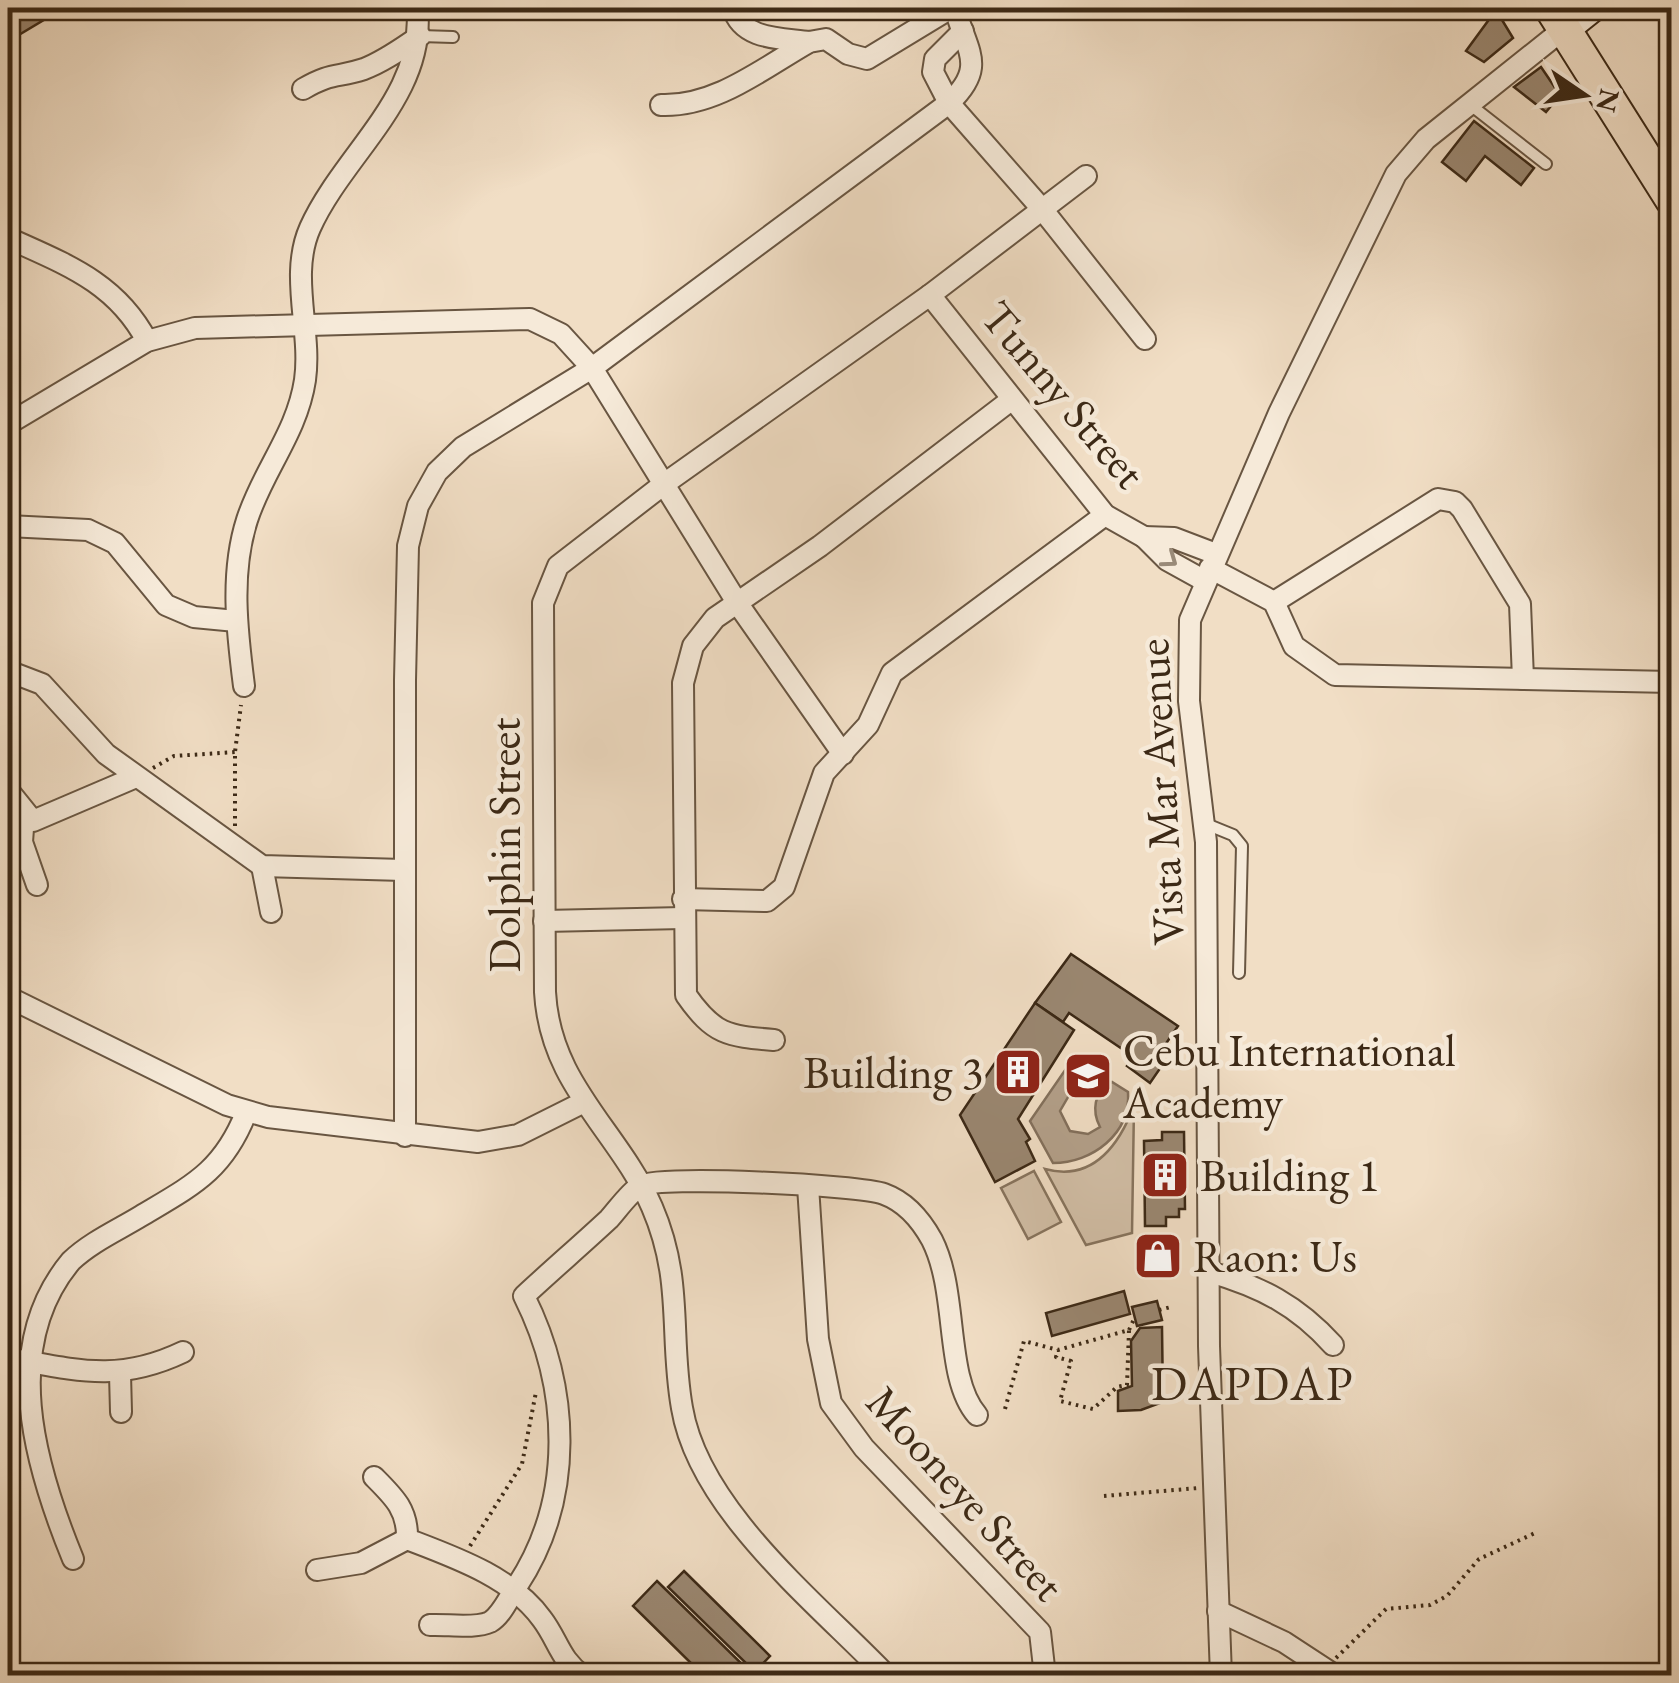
<svg xmlns="http://www.w3.org/2000/svg" width="1679" height="1683" font-family="'EB Garamond',serif">
<style>
.green{fill:#d2bfa7;stroke:#87745e;stroke-width:2.5}
.water{fill:#b3a08a;stroke:#83705c;stroke-width:2.5}
.building{fill:#9a8771;stroke:#3c2916;stroke-width:2.5}
.lines{fill:none;stroke-linecap:round;stroke-linejoin:round}
.lane-casing{stroke:#695642;stroke-width:14}
.street-casing{stroke:#695642;stroke-width:24}
.secondary-casing{stroke:#3c2916;stroke-width:34}
.primary-casing{stroke:#3c2916;stroke-width:36}
.path{stroke:#3c2916;stroke-width:4;stroke-dasharray:2.5 5;stroke-linecap:butt}
.lane{stroke:#f6ead9;stroke-width:10}
.street{stroke:#f6ead9;stroke-width:20}
.secondary{stroke:#f6ead9;stroke-width:30}
.primary{stroke:#f1dec5;stroke-width:32}
.oneway{stroke:#998a78}
.labels{text-anchor:middle;dominant-baseline:central;stroke-width:9;stroke-linejoin:round;paint-order:stroke}
.street-label{font-size:45px;fill:#3c2916;stroke:#f6ead9}
.poi-label{font-size:45px;fill:#3c2916;stroke:#f6ead9;text-anchor:start}
.neighbourhood-label{font-size:48px;letter-spacing:2.5px;fill:#3c2916;stroke:#f6ead9}
</style>
<rect width="100%" height="100%" fill="#f1dec5"/>
<filter id="stains"><feTurbulence type="fractalNoise" baseFrequency=".002" numOctaves="4"/><feColorMatrix values="0 0 0 0 .2 0 0 0 0 .09 0 0 0 0 .02 0 0 0 .5 -.17"/></filter>
<radialGradient id="worn" r=".72"><stop offset=".6" stop-color="#630" stop-opacity="0"/><stop offset="1" stop-color="#630" stop-opacity=".3"/></radialGradient>
<g class="green">
<path d="M1134,1106l-2,127 -46,12 -41,-76c48,13 74,-24 89,-63z"/>
<path d="M1034,1171l27,51 -33,17 -27,-51z"/>
</g>
<path class="water" d="M1070,1063l5,22 -15,26 10,20 18,3 12,-7c-8,-15 -7,-36 12,-45l16,10c3,42 -36,71 -75,71l-23,-42z"/>
<g class="building">
<path d="M15,8h26l6,10 -30,18 -9,-16v-8z"/>
<path d="M1496,10l17,28 -29,24 -18,-11z"/>
<path d="M1541,67l19,28 -14,17 -32,-25z"/>
<path d="M1474,121l60,47 -13,17 -36,-29 -19,25 -24,-19z"/>
<path d="M1071,954l107,72 -24,35 7,6 -11,16 -23,-17 7,-9 -65,-44 -6,9 -28,-19z"/>
<path d="M1035,1003l39,27 -56,89 12,20 -4,3 9,19 -40,21 -35,-67z"/>
<path d="M1162,1132h22l1,77h-6v8h-13v9h-21l-1,-85 18,-1z"/>
<path d="M1124,1291l6,23 -78,22 -6,-23z"/>
<path d="M1157,1301l5,19 -25,6 -5,-19z"/>
<path d="M1162,1327l1,75 -22,8 -23,1v-20l14,-5 -1,-45 9,-13z"/>
<path d="M684,1571l86,85 -15,16 -87,-85z"/>
<path d="M657,1581l88,86 -9,9h-32l-71,-70z"/>
</g>
<g class="lines">
<g class="lane-casing">
<g id="lane">
<path d="M420,36l33,1"/>
<path d="M1468,103l78,61"/>
<path d="M1669,336l3,-2"/>
<path d="M1206,824l27,11 9,11 -3,127"/>
</g>
</g>
<g class="street-casing">
<g id="street">
<path d="M733,8c9,32 47,30 76,34"/>
<path d="M963,31l-28,28 -2,13 16,31 93,106 103,130"/>
<path d="M303,89c29,-17 34,-11 61,-20 21,-8 38,-21 56,-33"/>
<path d="M661,105c55,2 102,-37 148,-63l17,-3 22,15 19,5 84,-51"/>
<path d="M8,238c57,26 108,44 139,103"/>
<path d="M930,295l175,220 39,22"/>
<path d="M8,424l139,-83 48,-13 335,-9 31,15 31,34 146,236 105,150"/>
<path d="M8,526l80,4 27,13 51,62 28,12 42,4"/>
<path d="M1210,568l64,34 20,44 41,29 337,7"/>
<path d="M1205,581l-38,-21 -23,-23 30,1 42,16"/>
<path d="M1274,602l164,-103 17,3 7,7 58,95 3,75"/>
<path d="M8,671l34,13 64,70 156,112 141,4"/>
<path d="M244,686c-7,-55 -14,-113 3,-166 16,-50 50,-87 58,-140 7,-49 -16,-105 5,-152 33,-74 117,-133 107,-220"/>
<path d="M8,790l25,31 103,-44"/>
<path d="M24,815l-2,27 15,43"/>
<path d="M262,866l9,46"/>
<path d="M683,899l84,2 17,-14 40,-114 44,-48 24,-52 213,-158"/>
<path d="M544,921l139,-3"/>
<path d="M8,997l219,108 41,12 210,25 40,-7 64,-32"/>
<path d="M774,1040c-47,-4 -60,-5 -88,-45l-3,-312 10,-37 22,-28 105,-72 191,-146"/>
<path d="M405,1136v-456l3,-134 10,-40 19,-34 26,-25 129,-79 357,-265c39,-37 17,-52 6,-95"/>
<path d="M808,1186l10,153 13,64 33,45 176,184 5,44"/>
<path d="M1210,1272c51,15 87,33 123,73"/>
<path d="M8,1358c68,12 110,25 175,-6"/>
<path d="M120,1374l1,38"/>
<path d="M374,1477c20,20 34,33 33,62"/>
<path d="M73,1559c-39,-95 -73,-213 -2,-298 20,-19 47,-31 70,-45 52,-31 82,-45 105,-103"/>
<path d="M317,1570l44,-7 46,-24c47,18 105,38 135,80 16,21 18,41 41,57"/>
<path d="M1218,1611l66,31 52,34"/>
<path d="M430,1625c17,-1 45,4 60,-3 12,-7 19,-25 27,-36 58,-88 53,-198 7,-290 28,-26 57,-51 85,-77 9,-10 20,-26 31,-33 18,-11 220,-1 244,8 22,8 37,26 48,46 27,53 12,137 45,175"/>
<path d="M887,1676c-70,-73 -188,-166 -205,-268 -13,-73 2,-127 -30,-201 -34,-77 -102,-122 -107,-215l-2,-389 15,-37 106,-82 266,-189 156,-119"/>
<path d="M1221,1676l-12,-330 -3,-504 -17,-141 1,-81 89,-207 117,-239 30,-35 139,-111"/>
</g>
</g>
<g class="secondary-casing">
<path id="secondary" d="M1565,28l25,-20"/>
</g>
<g class="primary-casing">
<path id="primary" d="M1551,8l121,192"/>
</g>
<g class="path">
<path d="M153,768l21,-12 61,-4"/>
<path d="M235,826v-74l6,-47"/>
<path d="M1159,1310l12,-3"/>
<path d="M1129,1330l6,-13"/>
<path d="M1005,1409l19,-68 34,9 71,-20 -2,55 -10,2 -24,22 -33,-8 11,-40 -15,-4 2,-7"/>
<path d="M1104,1496l94,-8"/>
<path d="M470,1546l52,-82 14,-72"/>
<path d="M1336,1658l50,-49 44,-4 17,-9 32,-37 56,-26"/>
</g>
<use href="#lane" class="lane"/>
<use href="#street" class="street"/>
<use href="#secondary" class="secondary"/>
<use href="#primary" class="primary"/>
</g>
<defs><path id="oneway-chevron" d="M-2-3.5L2.5 0L-2 3.5" fill="none" stroke-width="1.6" stroke-linecap="round" stroke-linejoin="round" transform="scale(2.5)"/></defs>
<use class="oneway" href="#oneway-chevron" transform="translate(1170 560) rotate(36)"/>
<defs>
<g id="building-square" transform="scale(2.5)"><rect x="-9" y="-9" width="18" height="18" rx="4" fill="#8f2418" stroke="#f6ead9"/><path d="M-4-6H4V6H1V3H-1V6H-4ZM-2.5-4.3h1.7v1.8h-1.7ZM.8-4.3h1.7v1.8H.8ZM-2.5-1h1.7V.8h-1.7ZM.8-1h1.7V.8H.8Z" fill="#fff"/></g>
<g id="school-square" transform="scale(2.5)"><rect x="-9" y="-9" width="18" height="18" rx="4" fill="#8f2418" stroke="#f6ead9"/><path d="M0-5L7-2L0 1L-7-2ZM-4 1L0 2.5L4 1V4Q0 6-4 4Z" fill="#fff"/></g>
<g id="shop-square" transform="scale(2.5)"><rect x="-9" y="-9" width="18" height="18" rx="4" fill="#8f2418" stroke="#f6ead9"/><path d="M-5-2.5h2.3a2.7 3.5 0 0 1 5.4 0H5L5.5 6h-11ZM-1.5-2.5h3a1.5 2.3 0 0 0-3 0Z" fill="#fff"/></g>
</defs>
<g fill-rule="evenodd">
<use href="#building-square" x="1018" y="1072"/>
<use href="#school-square" x="1088" y="1076"/>
<use href="#building-square" x="1165" y="1175"/>
<use href="#shop-square" x="1158" y="1256"/>
</g>
<g class="labels">
<g class="street-label">
<text transform="translate(1064 394) rotate(50)">Tunny Street</text>
<text transform="translate(1160 792) rotate(-93)">Vista Mar Avenue</text>
<text transform="translate(504 845) rotate(-90)">Dolphin Street</text>
<text transform="translate(966 1493) rotate(48)">Mooneye Street</text>
</g>
<g class="poi-label">
<text x="1123" y="1050">Cebu International<tspan x="1123" dy="52">Academy</tspan></text>
<text x="983" y="1072" text-anchor="end">Building 3</text>
<text x="1200" y="1175">Building 1</text>
<text x="1193" y="1256">Raon: Us</text>
</g>
<g class="neighbourhood-label">
<text x="1253" y="1383">DAPDAP</text>
</g>
</g>
<rect width="1679" height="1683" fill="none" stroke="#f1dec5" stroke-width="40"/>
<rect x="10" y="10" width="1659" height="1663" fill="none" stroke="#3c2916" stroke-width="5"/>
<rect x="20" y="20" width="1639" height="1643" fill="none" stroke="#3c2916" stroke-width="2.5"/>
<g transform="translate(1584 95) rotate(103)" stroke="#f6ead9" stroke-width="8" paint-order="stroke">
<path d="M0-8L18 38L0 25L-18 38Z" fill="#3c2916"/>
<text y="-15" font-size="28" font-weight="bold" text-anchor="middle" fill="#3c2916">N</text>
</g>
<rect width="100%" height="100%" filter="url(#stains)"/>
<rect width="100%" height="100%" fill="url(#worn)"/>
</svg>
